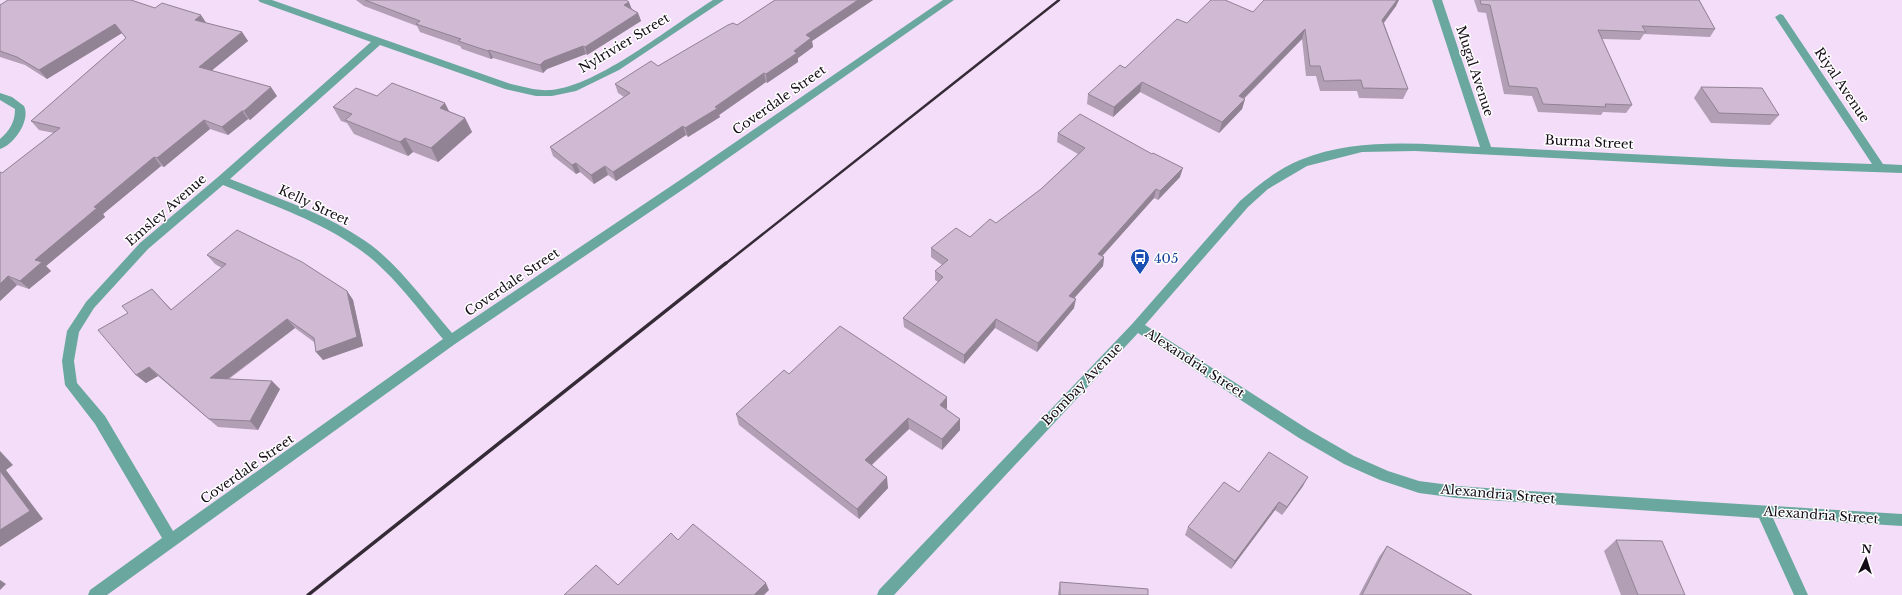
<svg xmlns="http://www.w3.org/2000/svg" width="1902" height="595" font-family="'Libre Baskerville',serif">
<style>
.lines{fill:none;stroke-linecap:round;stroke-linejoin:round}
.minor{fill:#6aa89f;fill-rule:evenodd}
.rail-far1{stroke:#352b37;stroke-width:2.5}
.rail{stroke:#352b37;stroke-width:3.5}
.wall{fill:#b29fb5}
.shaded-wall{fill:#918294}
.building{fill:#cfb9d3;stroke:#918294}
.labels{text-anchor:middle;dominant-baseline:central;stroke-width:3;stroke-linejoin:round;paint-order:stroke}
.street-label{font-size:13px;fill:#140c16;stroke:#fff}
.transit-label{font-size:13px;fill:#164399;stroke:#fff;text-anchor:start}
</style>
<rect width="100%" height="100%" fill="#f4ddf9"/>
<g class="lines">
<g class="minor">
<path d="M258,0h14l239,84c13,3 26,7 40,6 47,-4 120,-64 162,-90h11l-105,70 -43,21 -24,5h-16l-31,-7 -125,-44 -150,134c47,19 101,36 141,66 29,22 57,60 81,88l231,-155 260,-178h11l-263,184 -236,160 -348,251h-19l2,-5 72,-52 -67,-114 -30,-39 -3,-24 5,-30 19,-29 54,-59 78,-66 153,-135 -111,-40zM223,185c46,19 101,37 140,67 30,22 56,58 80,87l-270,192 -68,-115 -28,-33 -3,-22 5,-29 15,-24 54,-59z"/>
<path d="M1432,0h10l49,147 240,12 141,5 -97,-147 5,-3 3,1 100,149 19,1v8l-171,-6 -316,-16 -53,1 -55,14 -39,23 -20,18 -103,118 164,105 45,26 34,15 31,10 38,5 72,5 373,23v12l-129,-8 35,77h-14l-35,-77 -302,-20 -38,-5 -39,-13 -36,-16 -45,-26 -161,-105 -244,262h-17l2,-5 254,-267 107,-122c18,-16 38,-32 60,-41 58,-23 120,-16 180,-13z"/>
<path d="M0,93l12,4 12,9c7,14 -10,39 -24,43v-10c9,-8 15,-16 15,-30l-15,-9z"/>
</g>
<path class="rail-far1" d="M725,264l334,-264"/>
<path class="rail" d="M308,595l418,-332"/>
</g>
<g class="wall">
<path d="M356,0h270l6,9 6,4 3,8 -54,34 -1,-1 -39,15 -4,4 -50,-15 -2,1 -29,-10 -2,-3 -40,-14 -3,-6 -53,-20z"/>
<path d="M775,0h98l-61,41 1,6 -15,11v4l-31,21 -1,-1 -47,33 1,2 -32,20 -2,-2 -70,46 -8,-6 -14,9 -14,-12 -4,2 -23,-18 -3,-9 74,-50 -6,-4 -3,-9 43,-18 79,-41z"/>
<path d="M1474,0h225l16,29 -5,8 -66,-3 -4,6 -38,-1 30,66 -6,8 -23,-1 -2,3 -63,-3 -6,-16 -28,-2 -18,-81 -8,-1z"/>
<path d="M0,5l155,3 51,15 36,9 6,9 -37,30 66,25 -27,24 -2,-1 -20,16 -18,-6 -46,38 -3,-1 -58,48 2,3 -59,49 5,5 -22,18 -12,-4 -17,16 2,-128 52,-40 -15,-3 -8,-9 95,-83 -4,-5 -75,46 -22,-14 -25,-8z"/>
<path d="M1396,6l-12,17 24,66 -5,10 -44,-1 -2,-7h-37l-4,-15h-10l-4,-37 -58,60h1l-3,10 -23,24 -79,-41 -27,25 -26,-13 1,-10 99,-71 66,-11z"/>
<path d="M1701,87l78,28 -9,10 -59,-2 -17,-25z"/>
<path d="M377,96l72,15 16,7 7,14 -34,30 -25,-10 -5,4 -54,-22 -7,-11 -6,-2 -8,-14z"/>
<path d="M1058,133l122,44 -22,23 -4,-2 -52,58 2,1 -1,9 -29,32v10l-37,44 -42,-24 -31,36 -60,-37 -1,-9 35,-36 -3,-2v-9l7,-6 -11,-8v-9l39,-11 26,-14 45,-34 37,-35 -21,-12z"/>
<path d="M207,255l140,36 6,9 10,46 -40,14 -9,-18 -19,-14 -66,51 51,10 -22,41 -40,-3 -60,-51 -12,7 -10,-8 -8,-62 24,-24 20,21 50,-42 -7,-4z"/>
<path d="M789,374l158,34 -1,1 14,10v11l-18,20 -33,-21 -37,36 16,23 -29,31 -120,-94 -3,-11z"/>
<path d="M1303,486l-21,29 -7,-5 -44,59 -46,-34 3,-8 51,-35z"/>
<path d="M1616,540l69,55h-64l-17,-44z"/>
<path d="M1387,546l85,49h-113l20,-38z"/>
<path d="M1060,582l88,13h-90z"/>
</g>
<g class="shaded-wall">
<path d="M858,0h15l-61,41 1,6 -15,11v4l-31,21 -1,-9 28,-23 12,-16z"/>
<path d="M1397,0h2l-3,6 -18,24 4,-10z"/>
<path d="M629,2l3,8 -8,-5z"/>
<path d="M638,13l3,8 -54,34 -2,-8z"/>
<path d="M201,15l6,9 -12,-4z"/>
<path d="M115,24l7,9 -75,46 -8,-9z"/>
<path d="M1305,29l-3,10 -66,67 3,-10z"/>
<path d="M242,32l6,9 -43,35 -6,-9z"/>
<path d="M583,46l3,8 -39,15 -4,4 -3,-8 4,-4z"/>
<path d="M489,50l4,8 -2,1 -3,-8z"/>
<path d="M764,73l2,9 -47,33 1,2 -32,20 -3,-9z"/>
<path d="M1142,82l-2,10 -27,25 1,-10z"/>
<path d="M271,87l6,9 -27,24 -6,-9z"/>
<path d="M1245,99l-3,10 -23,24 3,-11z"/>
<path d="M445,103l7,14 -12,-9z"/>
<path d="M242,111l6,8 -20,16 -6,-8z"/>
<path d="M465,118l7,14 -34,30 -7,-14z"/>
<path d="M204,120l6,9 -46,38 -7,-9z"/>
<path d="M683,126l3,9 -70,46 -3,-9z"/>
<path d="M405,138l8,14 -5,4 -8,-14z"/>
<path d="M154,157l7,9 -58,48 2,3 -59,49 5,5 -22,18 -9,-8 15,-21 59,-53z"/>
<path d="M576,163l4,9 -4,2 -4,-9z"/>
<path d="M605,166l3,9 -14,9 -3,-9z"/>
<path d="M1183,168l-3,9 -22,23 2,-9z"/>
<path d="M1156,189l-2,9 -58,65 2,-9z"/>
<path d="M1104,257l-1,9 -35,39 1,-9z"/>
<path d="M8,276l9,9 -17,16v-17z"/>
<path d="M347,291l6,9 10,46 -40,14 -7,-8z"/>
<path d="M1076,299l-2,9 -37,44 1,-9z"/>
<path d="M287,319l8,9 -77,58 -8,-8z"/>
<path d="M996,319l-1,9 -31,36v-9z"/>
<path d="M149,367l9,9 -12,7 -10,-8z"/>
<path d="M272,381l8,8 -22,41 -8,-9z"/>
<path d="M947,397v11l-7,8v-11z"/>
<path d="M908,418l1,11 -43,41 -1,-10z"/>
<path d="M960,419v11l-18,20v-11z"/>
<path d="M0,451l13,14 -7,5 37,49 -43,28z"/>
<path d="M887,477l1,11 -29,31 -2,-10z"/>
<path d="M1308,477l-5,9 -21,29 5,-8z"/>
<path d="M1279,502l-4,8 -44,59 4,-8z"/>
<path d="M0,580l6,4 -6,6z"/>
<path d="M766,583l3,7 -5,5h-10z"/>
</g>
<g class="building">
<path d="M8,0h123l24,8 7,-5 39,12 -6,5 47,12 -43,35 72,20 -27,24h-2l-20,16 -18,-7 -47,38 -3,-1 -60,50 3,1 -62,52 7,2 -22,19 -12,-5 -8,8v-112l2,1 58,-45 -29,-7 95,-83 -11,-14 -76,46 -22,-13 -17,-6v-46z"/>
<path d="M365,0h261l3,2 -5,3 14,8 -53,34 -2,-1 -39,15 -4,4 -51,-15 -1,1 -30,-10 3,-2 -45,-15 4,-3z"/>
<path d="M775,0h83l-52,35 5,3 -17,13 3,2 -31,21 -2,-1 -49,34 3,1 -33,20 -2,-2 -70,46 -8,-6 -14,9 -15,-12 -4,2 -22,-18 80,-54 -15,-9 36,-23 7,5 70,-41 5,-2 4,2z"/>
<path d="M1211,0h14l28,12 11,-12h133l-15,20 26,69 -45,-1 -2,-8 -37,1 -4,-15h-10l-5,-37 -66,67 6,3 -23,23 -80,-40 -28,25 -26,-13 32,-29 5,3 52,-49 10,4z"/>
<path d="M1480,0h219l16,29 -73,-3 4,6 -48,-2 34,75 -27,-1 1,3 -63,-3 -6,-16 -28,-2 -19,-81 -9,-1z"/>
<path d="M392,83l53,20 -5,5 25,10 -34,30 -26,-10 -5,4 -55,-22 7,-6 -19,-7 23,-19 21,8z"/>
<path d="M1701,87l61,1 17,27 -60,-2z"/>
<path d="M1080,114l72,40 1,-1 30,15 -23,23 -4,-2 -58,65 6,3 -35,39 7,3 -38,44 -42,-24 -32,36 -61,-37 40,-41 -8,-6 13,-11 -17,-12 25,-20 14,9 20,-18 6,4 45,-34 44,-41 -27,-15z"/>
<path d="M237,230l65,32 45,29 10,46 -41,15 -2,-14 -27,-19 -77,59 62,3 -22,40 -41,-2 -60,-52 -13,8 -38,-45 30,-17 -6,-7 30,-17 19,21 55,-46 -19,-9z"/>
<path d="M840,326l107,71 -7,8 20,14 -18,20 -34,-21 -43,42 22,17 -30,32 -121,-95 48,-44 5,4z"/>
<path d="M1269,452l39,25 -21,30 -8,-5 -44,59 -47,-34 36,-45 15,10z"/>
<path d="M0,471l30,40 -30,19z"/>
<path d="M693,524l73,59 -12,12h-190l32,-30 22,20 53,-52 7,7z"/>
<path d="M1616,540l46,1 23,54h-47z"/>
<path d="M1387,546l85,49h-110z"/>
<path d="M1060,582l88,7v6h-88z"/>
</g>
<defs>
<g id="bus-pin" transform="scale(1)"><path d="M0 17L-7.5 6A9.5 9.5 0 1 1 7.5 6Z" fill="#1a4fb4" stroke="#fff"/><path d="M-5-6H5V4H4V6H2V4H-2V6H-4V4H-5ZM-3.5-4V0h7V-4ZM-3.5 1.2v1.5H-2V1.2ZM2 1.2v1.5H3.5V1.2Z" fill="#fff"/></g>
</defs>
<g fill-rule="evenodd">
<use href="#bus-pin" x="1140" y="258"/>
</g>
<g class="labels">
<g class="street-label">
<text transform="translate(624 43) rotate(-31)">Nylrivier Street</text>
<text transform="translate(1475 71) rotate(72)">Mugal Avenue</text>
<text transform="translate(1842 85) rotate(56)">Riyal Avenue</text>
<text transform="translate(779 100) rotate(-35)">Coverdale Street</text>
<text transform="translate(1589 142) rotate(3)">Burma Street</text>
<text transform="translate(314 205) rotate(25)">Kelly Street</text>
<text transform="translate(166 210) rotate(-41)">Emsley Avenue</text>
<text transform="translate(512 282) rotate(-34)">Coverdale Street</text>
<text transform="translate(1195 363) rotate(33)">Alexandria Street</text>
<text transform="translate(1082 384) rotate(-46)">Bombay Avenue</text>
<text transform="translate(247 469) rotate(-35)">Coverdale Street</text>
<text transform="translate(1498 494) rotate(5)">Alexandria Street</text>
<text transform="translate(1821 515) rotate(4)">Alexandria Street</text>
</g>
<g class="transit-label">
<text x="1154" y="258">405</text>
</g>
</g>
<g transform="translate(1866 559) rotate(4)" stroke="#ffffff" stroke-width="3" paint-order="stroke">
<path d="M0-3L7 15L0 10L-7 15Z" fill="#140c16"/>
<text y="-6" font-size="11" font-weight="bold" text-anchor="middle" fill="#140c16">N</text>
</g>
</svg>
